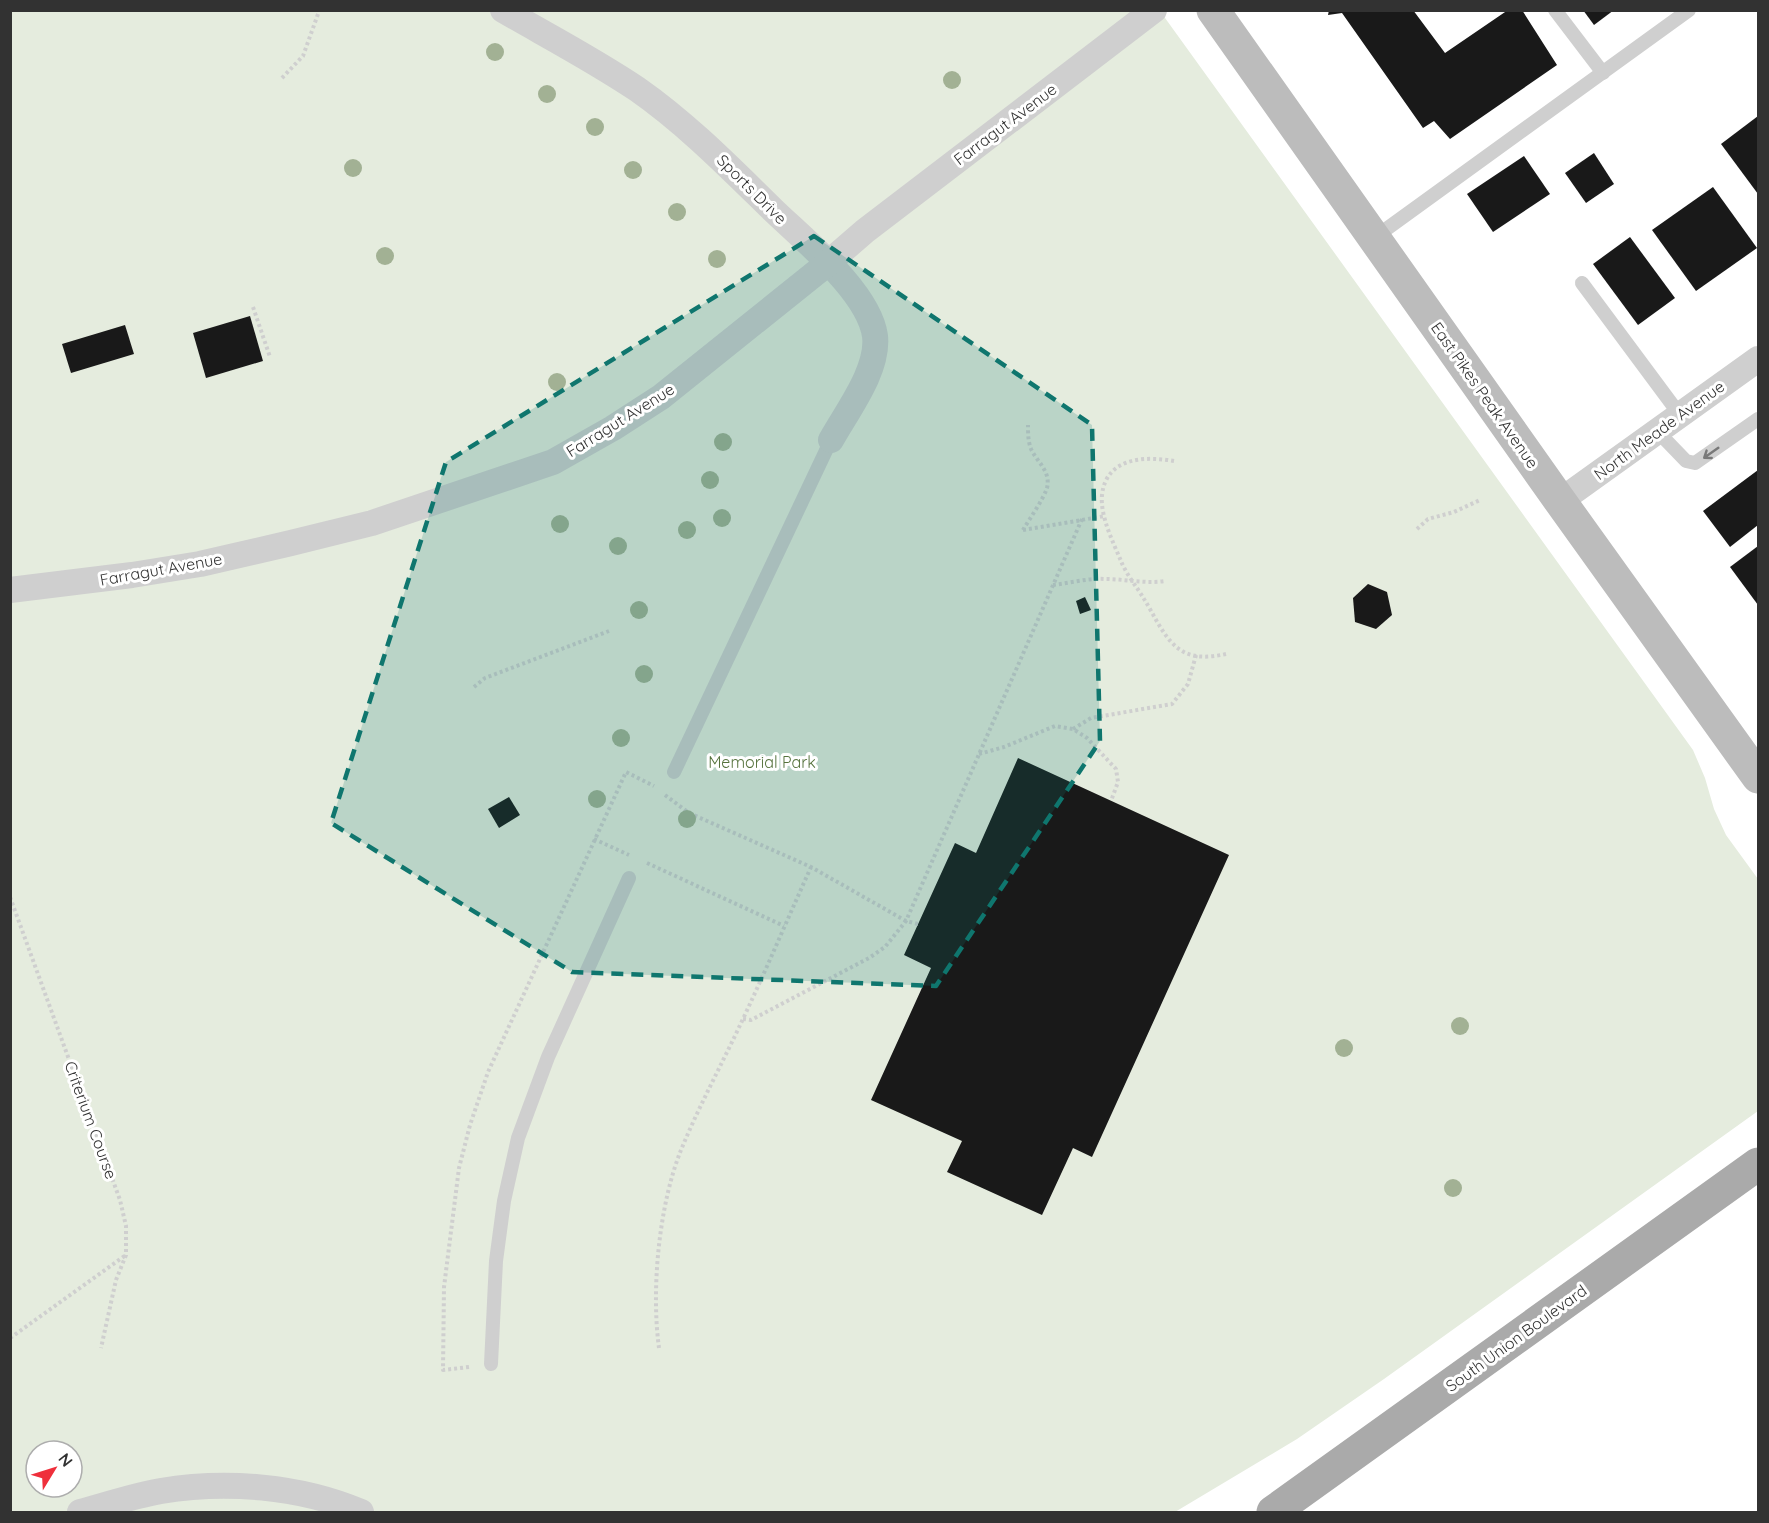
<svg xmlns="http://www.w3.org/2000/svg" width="1769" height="1523" font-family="Quicksand,sans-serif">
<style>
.green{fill:#e5ecde;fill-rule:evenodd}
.building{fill:#191919}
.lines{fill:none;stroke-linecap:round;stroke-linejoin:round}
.path{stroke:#cfcfcf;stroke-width:4;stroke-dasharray:3 3;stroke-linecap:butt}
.lane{stroke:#cfcfcf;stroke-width:14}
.street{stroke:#cfcfcf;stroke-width:26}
.secondary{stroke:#bcbcbc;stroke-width:33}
.primary{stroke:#aaa;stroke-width:33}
.tree{fill:#a2b194}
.oneway{stroke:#797979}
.marked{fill:#0f766e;fill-opacity:0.2;stroke:#0f766e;stroke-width:4.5;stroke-dasharray:12 8;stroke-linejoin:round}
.labels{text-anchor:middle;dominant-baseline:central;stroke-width:6;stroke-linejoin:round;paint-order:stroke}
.street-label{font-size:16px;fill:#323232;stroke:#fff}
.park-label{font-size:16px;fill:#55723c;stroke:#fff}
</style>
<rect width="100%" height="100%" fill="#fff"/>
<path class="green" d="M10,11h1150l533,739 12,28 9,31 12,26 32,44v232l-374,268 -87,60 -122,73h-1164zM36,1451h36v36h-36z"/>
<g class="building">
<path d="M1329,10h84l32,43 63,-43h14l35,55 -107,74 -16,-18 -11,7 -81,-115 -14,2z"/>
<path d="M1583,10h31l-20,15z"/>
<path d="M1758,116v78l-37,-50z"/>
<path d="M1594,153l20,31 -28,19 -21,-30z"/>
<path d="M1524,156l26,38 -57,38 -26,-38z"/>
<path d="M1713,187l44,61 -61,43 -44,-61z"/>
<path d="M1630,237l45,61 -37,27 -45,-61z"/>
<path d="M250,316l13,45 -57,17 -13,-45z"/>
<path d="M125,325l9,29 -63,19 -9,-29z"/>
<path d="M1758,470v55l-28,22 -27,-36z"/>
<path d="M1758,546v59l-28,-38z"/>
<path d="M1368,584l19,8 5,23 -16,14 -21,-7 -2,-24z"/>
<path d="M1085,597l6,13 -11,4 -4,-13z"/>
<path d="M1018,758l211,97 -137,302 -19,-9 -31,67 -95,-43 15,-31 -91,-41 60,-132 -27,-13 51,-112 21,10z"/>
<path d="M509,797l11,18 -21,13 -11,-19z"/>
</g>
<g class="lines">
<g class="path">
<path d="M282,78l21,-22 15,-42"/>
<path d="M253,307l17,50"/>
<path d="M1174,461c-29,-5 -68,-4 -72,34 -2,21 11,47 19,66 5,13 16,26 23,38 11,17 20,41 38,52 13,8 30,6 44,3"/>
<path d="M1417,529l11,-10 26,-7 26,-12"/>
<path d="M1023,530c7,-12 20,-30 24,-42 4,-17 -10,-26 -16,-39 -3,-8 -3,-16 -3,-24"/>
<path d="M1023,530l82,-14"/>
<path d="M1053,585c17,-2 35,-7 52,-6 20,0 40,5 60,2"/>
<path d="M474,687l11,-9 124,-47"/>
<path d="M1073,729l18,-11 81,-14 16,-20 8,-29"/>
<path d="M979,754l25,-7 51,-21 18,3 14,9 29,31 2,13 -7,19"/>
<path d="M665,795l24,18 122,54 95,54 12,3"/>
<path d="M594,839l35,16"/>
<path d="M647,863l137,63"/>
<path d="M10,897l110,303 6,26v29l-10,25 -15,68"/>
<path d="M743,1019l8,1 118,-62 16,-11 21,-26 176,-402"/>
<path d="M10,1338l116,-83"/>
<path d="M659,1348c-8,-59 0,-143 22,-198 18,-44 41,-86 61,-129 24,-51 46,-103 69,-154"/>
<path d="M469,1367l-26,3 1,-83 15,-119 11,-43 18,-53 138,-300 28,14"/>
</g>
<g class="lane">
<path d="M1555,10l48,63"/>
<path d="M1374,238l315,-228"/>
<path d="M1582,283l98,132"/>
<path d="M1658,432l28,29 9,2 63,-44"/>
<path d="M674,772l157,-332"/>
<path d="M491,1364l5,-103 8,-60 14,-63 30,-81 81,-179"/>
</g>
<g class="street">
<path d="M503,10c45,26 91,50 134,79 50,35 92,78 136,121 31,30 96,82 102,126 4,34 -28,75 -44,104"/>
<path d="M1560,501l198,-142"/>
<path d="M10,590l122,-15 68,-11 91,-21 81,-20 181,-61 60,-34 48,-31 167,-134 37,-32 289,-221"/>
<path d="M80,1512c26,-7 53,-16 81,-21 65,-11 139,-5 200,21"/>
</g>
<path class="secondary" d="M1213,10l347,491 198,276"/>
<path class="primary" d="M1273,1512l485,-348"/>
</g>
<g class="tree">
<circle cx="495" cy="52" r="9"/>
<circle cx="952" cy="80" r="9"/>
<circle cx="547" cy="94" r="9"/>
<circle cx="595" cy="127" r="9"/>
<circle cx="353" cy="168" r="9"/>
<circle cx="633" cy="170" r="9"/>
<circle cx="677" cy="212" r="9"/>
<circle cx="385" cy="256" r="9"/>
<circle cx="717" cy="259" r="9"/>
<circle cx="557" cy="382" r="9"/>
<circle cx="723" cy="442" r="9"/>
<circle cx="710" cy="480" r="9"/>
<circle cx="722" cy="518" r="9"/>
<circle cx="560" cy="524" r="9"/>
<circle cx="687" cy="530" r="9"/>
<circle cx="618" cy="546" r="9"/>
<circle cx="639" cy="610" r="9"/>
<circle cx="644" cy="674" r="9"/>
<circle cx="621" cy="738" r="9"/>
<circle cx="597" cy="799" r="9"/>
<circle cx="687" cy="819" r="9"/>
<circle cx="1460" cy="1026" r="9"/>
<circle cx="1344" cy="1048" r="9"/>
<circle cx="1453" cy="1188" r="9"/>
</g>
<defs><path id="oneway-shaft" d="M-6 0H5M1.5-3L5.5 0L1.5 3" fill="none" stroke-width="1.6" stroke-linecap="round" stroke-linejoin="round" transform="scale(1.5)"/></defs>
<use class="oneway" href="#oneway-shaft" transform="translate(1711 453) rotate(145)"/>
<path class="marked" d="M814,236l278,189 8,316 -164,245 -364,-14 -241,-149 115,-361z"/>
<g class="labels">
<g class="street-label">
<text transform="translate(1005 124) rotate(-37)">Farragut Avenue</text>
<text transform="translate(752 189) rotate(45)">Sports Drive</text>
<text transform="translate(1485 395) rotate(55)">East Pikes Peak Avenue</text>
<text transform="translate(620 420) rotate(-32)">Farragut Avenue</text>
<text transform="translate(1659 430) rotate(-36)">North Meade Avenue</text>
<text transform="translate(161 569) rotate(-10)">Farragut Avenue</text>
<text transform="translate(91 1120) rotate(70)">Criterium Course</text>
<text transform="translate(1516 1338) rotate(-36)">South Union Boulevard</text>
</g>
<g class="park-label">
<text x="762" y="762">Memorial Park</text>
</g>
</g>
<rect width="1769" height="1523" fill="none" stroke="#323232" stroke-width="24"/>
<g transform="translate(54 1469) rotate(52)"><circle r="28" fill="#ffffff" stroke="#adadad" stroke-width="1.5"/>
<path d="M0-4.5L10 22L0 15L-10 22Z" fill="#ef2f3b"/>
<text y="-9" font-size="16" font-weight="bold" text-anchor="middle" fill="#323232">N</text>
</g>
</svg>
